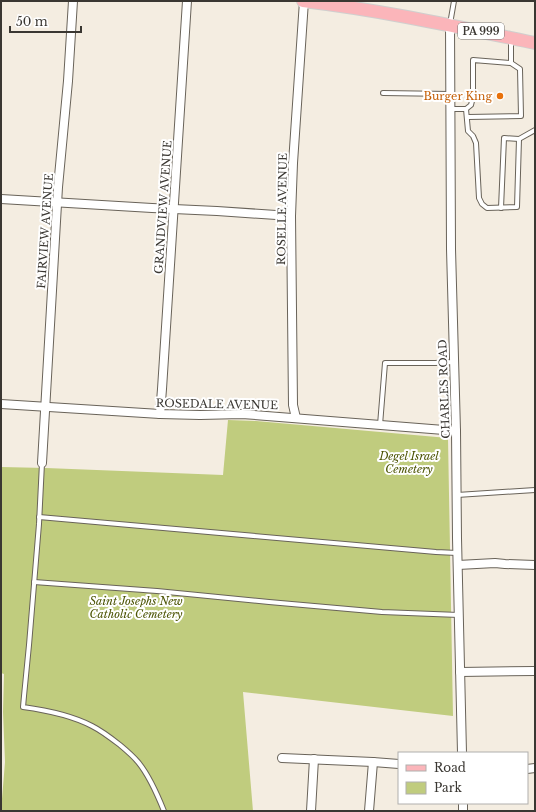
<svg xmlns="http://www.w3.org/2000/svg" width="536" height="812" font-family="'Libre Baskerville',serif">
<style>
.green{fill:#c0cc7e}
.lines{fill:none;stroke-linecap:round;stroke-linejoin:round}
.service-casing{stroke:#696359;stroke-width:6}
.minor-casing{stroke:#696359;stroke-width:10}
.primary-casing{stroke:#d0cfce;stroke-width:14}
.service{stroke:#fff;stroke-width:4}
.minor{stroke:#fff;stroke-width:8}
.primary{stroke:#fbb5ba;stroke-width:12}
.food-dot{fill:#e8710a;stroke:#fff;stroke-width:1.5}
.labels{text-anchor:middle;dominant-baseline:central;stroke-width:4;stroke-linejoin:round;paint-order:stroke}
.shield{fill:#fff;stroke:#757370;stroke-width:1}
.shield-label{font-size:10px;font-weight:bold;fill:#3a3732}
.food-label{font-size:11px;fill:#c56008;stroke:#fff;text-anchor:end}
.street-label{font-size:11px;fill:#3a3732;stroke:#fff}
.park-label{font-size:11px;font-style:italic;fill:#4a5200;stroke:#fff}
</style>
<rect width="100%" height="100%" fill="#f4ede1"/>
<path class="green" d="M228,420l28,1 192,17 5,278 -210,-24 10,119h-252l4,-49 -2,-50 1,-38 -3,-1v-206l45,1 177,7z"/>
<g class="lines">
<g class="service-casing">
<g id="service">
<path d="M450,24l4,-23"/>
<path d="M511,63v-24"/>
<path d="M383,93l67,1"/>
<path d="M451,109h15l5,-4 2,-8v-37l38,3 9,6 1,47 -53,1"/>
<path d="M466,109l2,22 5,5 3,7 3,55 3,6 5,4 30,-1 2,-68 16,-9"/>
<path d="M501,208l3,-70 15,1"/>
<path d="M380,425l5,-62h50l19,-1"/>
<path d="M42,463l-3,61 -10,121 -5,51 -1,11c22,3 50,9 69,19 10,5 19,12 28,19 6,5 13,11 18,17 10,12 20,34 26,49"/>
<path d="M457,495l78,-5"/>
<path d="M39,517l397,35 21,1"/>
<path d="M34,582l123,9 112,11 113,10 77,3"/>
</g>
</g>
<g class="minor-casing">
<g id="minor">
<path d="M450,24l1,225 5,182 1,107 5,215"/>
<path d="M1,199l151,9 65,3 74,5"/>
<path d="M1,404l159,10 40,1 42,-1 202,16 12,1"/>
<path d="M160,414l2,-25 25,-388"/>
<path d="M296,418l-3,-13 -2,-189 2,-53 11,-162"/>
<path d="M42,463l16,-276 10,-106 5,-80"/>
<path d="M458,565l37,-2 10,1 30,1"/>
<path d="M460,672l75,-1"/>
<path d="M282,758l91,4 26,2"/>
<path d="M527,769l8,-1"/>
<path d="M463,803v8"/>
<path d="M311,811l3,-52"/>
<path d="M369,811l4,-49"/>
</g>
</g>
<g class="primary-casing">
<path id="primary" d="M303,1c78,9 155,26 232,42"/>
</g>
<use href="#service" class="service"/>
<use href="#minor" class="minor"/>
<use href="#primary" class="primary"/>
</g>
<circle class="food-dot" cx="500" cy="96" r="4"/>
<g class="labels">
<rect class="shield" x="458" y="23" width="46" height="16" rx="3"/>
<g class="shield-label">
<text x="481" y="31">PA 999</text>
</g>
<g class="food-label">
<text x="492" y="96">Burger King</text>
</g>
<g class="street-label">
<text transform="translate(163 207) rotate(-86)">GRANDVIEW AVENUE</text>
<text transform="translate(282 209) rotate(-89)">ROSELLE AVENUE</text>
<text transform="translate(45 231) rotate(-86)">FAIRVIEW AVENUE</text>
<text transform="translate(444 389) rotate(-92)">CHARLES ROAD</text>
<text transform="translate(217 404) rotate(1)">ROSEDALE AVENUE</text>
</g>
<g class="park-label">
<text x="409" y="456">Degel Israel<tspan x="409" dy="13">Cemetery</tspan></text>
<text x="136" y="601">Saint Josephs New<tspan x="136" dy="13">Catholic Cemetery</tspan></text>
</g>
</g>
<rect width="536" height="812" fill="none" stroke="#3a3732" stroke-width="4"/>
<rect x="398" y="752" width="130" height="52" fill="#ffffff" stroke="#b0afad"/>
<rect x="406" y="765" width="20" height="6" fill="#fbb5ba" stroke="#b0afad"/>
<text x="434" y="772" font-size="12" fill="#3a3732">Road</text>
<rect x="406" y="782" width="20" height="12" fill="#c0cc7e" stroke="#b0afad"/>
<text x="434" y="792" font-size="12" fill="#3a3732">Park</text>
<path d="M10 26v6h71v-6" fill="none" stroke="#3a3732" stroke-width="2"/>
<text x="16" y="26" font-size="12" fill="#3a3732" stroke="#ffffff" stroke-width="3" paint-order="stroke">50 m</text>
</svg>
